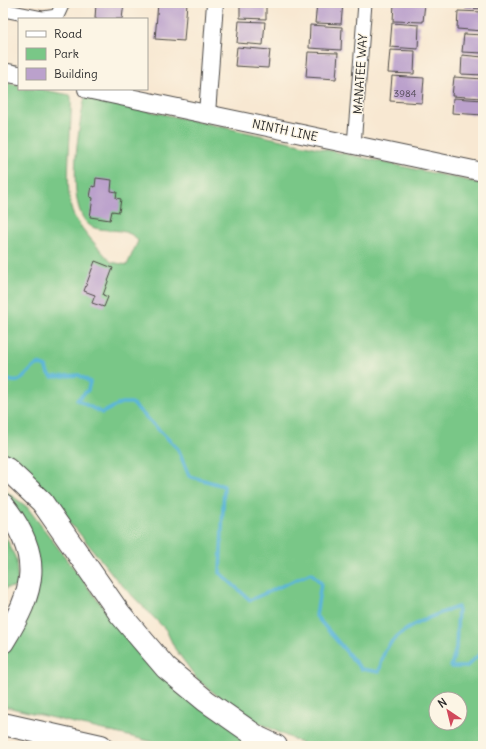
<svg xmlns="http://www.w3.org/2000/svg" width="486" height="749" font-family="Delius,sans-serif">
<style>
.green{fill:#79c787;stroke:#527959;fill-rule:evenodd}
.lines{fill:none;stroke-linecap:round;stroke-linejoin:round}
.stream{stroke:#5cb6d9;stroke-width:3.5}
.building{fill:#bba1cc}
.minor-casing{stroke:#4a4744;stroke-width:15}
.tertiary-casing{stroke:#4a4744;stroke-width:18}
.secondary-casing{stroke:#4a4744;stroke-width:20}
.motorway-casing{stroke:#4a4744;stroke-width:24}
.minor{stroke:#fff;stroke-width:13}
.tertiary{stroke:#fff;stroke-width:16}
.secondary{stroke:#fff;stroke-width:18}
.motorway{stroke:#fff;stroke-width:22}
.labels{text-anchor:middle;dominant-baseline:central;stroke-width:3;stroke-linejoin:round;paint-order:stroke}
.number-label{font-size:10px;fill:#4f4853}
.street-label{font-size:12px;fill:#2b2b2b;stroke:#fcf5e5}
</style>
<rect width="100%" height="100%" fill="#fcf5e5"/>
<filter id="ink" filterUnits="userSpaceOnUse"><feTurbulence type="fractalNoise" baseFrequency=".025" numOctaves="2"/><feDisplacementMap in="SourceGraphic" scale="8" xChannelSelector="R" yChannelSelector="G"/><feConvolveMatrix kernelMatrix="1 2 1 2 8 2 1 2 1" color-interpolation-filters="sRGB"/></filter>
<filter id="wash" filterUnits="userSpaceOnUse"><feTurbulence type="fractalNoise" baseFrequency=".012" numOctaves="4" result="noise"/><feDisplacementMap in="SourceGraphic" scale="16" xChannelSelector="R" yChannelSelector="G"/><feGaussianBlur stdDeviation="0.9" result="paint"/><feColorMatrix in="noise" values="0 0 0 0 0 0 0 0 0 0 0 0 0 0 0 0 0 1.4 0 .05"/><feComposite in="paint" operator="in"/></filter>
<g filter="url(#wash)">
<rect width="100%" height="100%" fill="#f8e8d2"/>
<g class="green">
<path d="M3,82l16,3v4h20l31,6 1,2c2,29 -9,97 3,119 10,17 25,32 37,46l16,3 11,-24c-9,-14 -29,-9 -43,-13 -33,-10 -16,-105 -10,-131l398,87v562h-176l-68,-33 -41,-33 -23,-31 -9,-19 -49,-50 -42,-52 -13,-10 -59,-61zM436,699h24v24h-24z"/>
<path d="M3,489l24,18 105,138 123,101h-85l-167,-40v-55l32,-59 -32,-92z"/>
<path d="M3,531l13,28 2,28 -12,1 -3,7z"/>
</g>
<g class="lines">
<path class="stream" d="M3,377c19,12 21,-4 35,-13l8,3 1,4 5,6 27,-2 11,7 -2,8 -11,10 25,13 19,-10h11l46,46 11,27 35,10 -4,87 30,27 61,-27 10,10 -5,33 45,53 18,3c2,-7 3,-15 6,-21 11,-22 51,-37 73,-44l-2,41 -5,19h15l17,-16"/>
</g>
<g id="blocks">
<g class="building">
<path d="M96,3h28l-2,16h-27z"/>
<path d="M158,3h29l-3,38 -29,-2z"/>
<path d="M240,3h26v16l-26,-1z"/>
<path d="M317,3h26l-2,21 -26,-1z"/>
<path d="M394,3h31l-2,19 -30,-1z"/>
<path d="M466,3h17v6l-18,-1z"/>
<path d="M458,11l25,1v19l-26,-2z"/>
<path d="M239,21l26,1 -2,23 -26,-2z"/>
<path d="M392,23l27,2 -1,24 -28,-2z"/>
<path d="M310,25l32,2 -1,23 -32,-2z"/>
<path d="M464,34l19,1v18l-21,-1z"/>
<path d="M237,47l33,3 -2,18 -33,-2z"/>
<path d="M390,50l25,1 -1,23 -26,-1z"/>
<path d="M308,52l30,1 -2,26 -30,-2z"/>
<path d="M462,55l21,2v18l-22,-1z"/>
<path d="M392,76l32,2 -2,25 -32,-2z"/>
<path d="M454,77l29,2v19l-31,-2z"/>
<path d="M453,98l30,2v15l-31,-2z"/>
<path d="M96,178l16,2 -1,11 6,1 -1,6 5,1 -2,13 -7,-1 -2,9 -20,-3 3,-19 -3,-1 2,-11 3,1z"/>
<path d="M95,261l18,7 -10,27 5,2 -4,10 -12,-4 3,-8 -11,-4z"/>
</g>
</g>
</g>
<g filter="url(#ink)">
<use href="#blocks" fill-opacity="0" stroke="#4a4744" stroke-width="1"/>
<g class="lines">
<g class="minor-casing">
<g id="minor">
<path d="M3,10l40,8 14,-2 6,-13"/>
<path d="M354,145l11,-142"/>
</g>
</g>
<g class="tertiary-casing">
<path id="tertiary" d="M207,114l8,-111"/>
</g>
<g class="secondary-casing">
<g id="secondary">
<path d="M3,72l16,3"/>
<path d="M87,89l396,83"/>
</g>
</g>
<g class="motorway-casing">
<g id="motorway">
<path d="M3,467l4,2 35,33 78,112 46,54 40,33 53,37 17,8"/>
<path d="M3,505c41,52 32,85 0,137"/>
<path d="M3,724l98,22"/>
</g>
</g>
<use href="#minor" class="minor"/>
<use href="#tertiary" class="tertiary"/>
<use href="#secondary" class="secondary"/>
<use href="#motorway" class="motorway"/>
</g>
</g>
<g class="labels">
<g class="number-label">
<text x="405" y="93">3984</text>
</g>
<g class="street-label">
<text transform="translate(360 74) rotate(-86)">MANATEE WAY</text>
<text transform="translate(285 130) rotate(12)">NINTH LINE</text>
</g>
</g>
<rect width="486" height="749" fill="none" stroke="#fcf5e5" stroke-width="16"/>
<rect x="18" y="18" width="130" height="72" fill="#fcf5e5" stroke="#a8a49b"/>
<rect x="26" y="31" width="20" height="6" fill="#ffffff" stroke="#a8a49b"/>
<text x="54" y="38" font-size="12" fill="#2b2b2b">Road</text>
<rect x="26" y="48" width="20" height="12" fill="#79c787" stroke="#a8a49b"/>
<text x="54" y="58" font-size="12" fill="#2b2b2b">Park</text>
<rect x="26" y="68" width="20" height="12" fill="#bba1cc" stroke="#a8a49b"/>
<text x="54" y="78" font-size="12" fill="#2b2b2b">Building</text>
<g transform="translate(448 711) rotate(325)"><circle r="19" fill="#fcf5e5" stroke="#a8a49b"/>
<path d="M0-3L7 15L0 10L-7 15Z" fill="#d1495b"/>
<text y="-6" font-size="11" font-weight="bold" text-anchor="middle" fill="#2b2b2b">N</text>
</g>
</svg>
